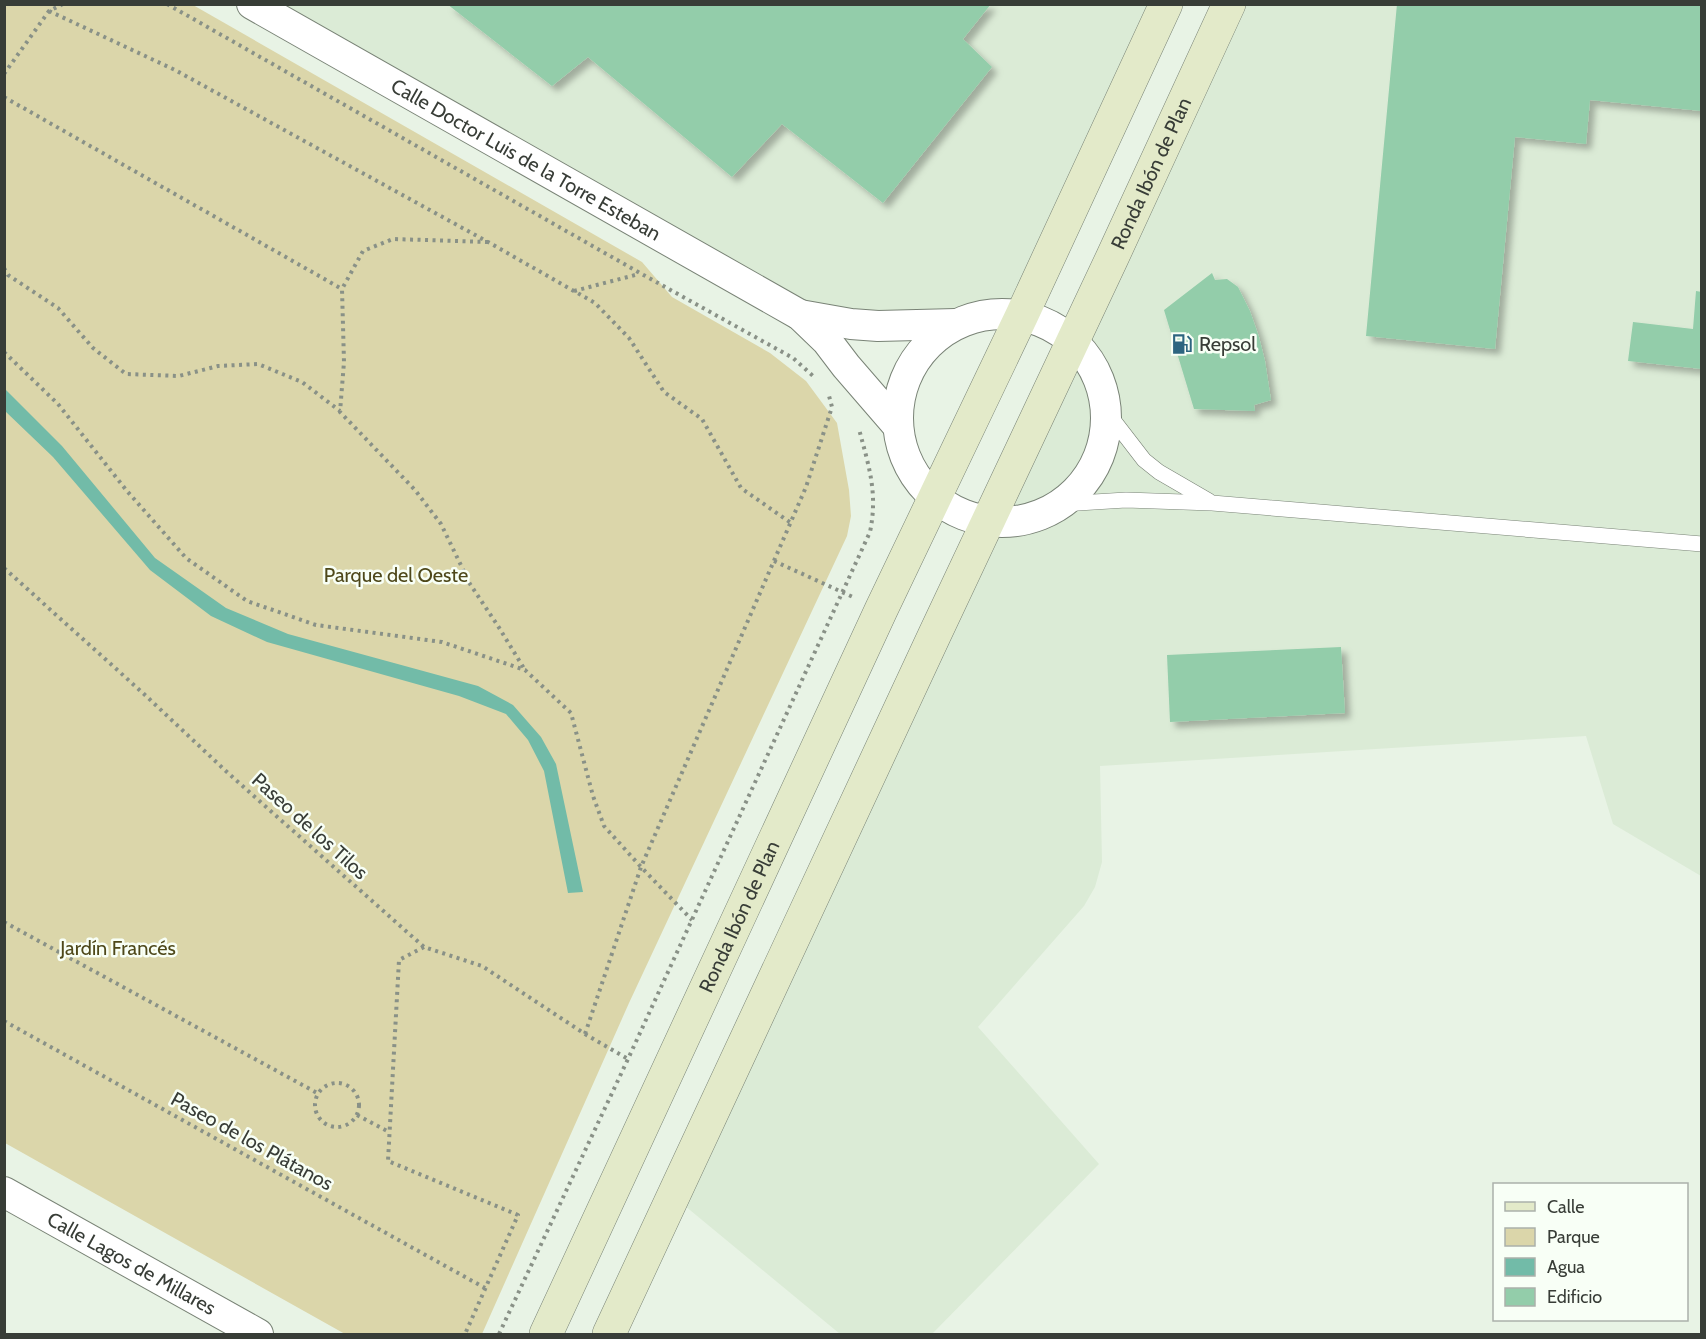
<svg xmlns="http://www.w3.org/2000/svg" width="1706" height="1339" font-family="Cabin,sans-serif">
<style>
.built{fill:#dbebd6}
.green{fill:#dbd6aa}
.water{fill:#72bba8}
.building{fill:#93cdaa;filter:url(#shadow)}
.lines{fill:none;stroke-linecap:round;stroke-linejoin:round}
.lane-casing{stroke:#798376;stroke-width:16}
.street-casing{stroke:#798376;stroke-width:32}
.secondary-casing{stroke:#798376;stroke-width:34}
.path{stroke:#899187;stroke-width:4;stroke-dasharray:3 4.5;stroke-linecap:butt}
.lane{stroke:#fff;stroke-width:15}
.street{stroke:#fff;stroke-width:30}
.secondary{stroke:#e3eac9;stroke-width:33}
.labels{text-anchor:middle;dominant-baseline:central;stroke-width:5;stroke-linejoin:round;paint-order:stroke}
.street-label{font-size:20px;fill:#383d37;stroke:#f8fff6}
.poi-label{font-size:20px;fill:#383d37;stroke:#f8fff6;text-anchor:start}
.park-label{font-size:20px;fill:#4e481a;stroke:#f8fff6}
</style>
<defs>
<filter id="shadow"><feDropShadow dx="5.5" dy="5.5" stdDeviation="3" flood-color="#0004"/></filter>
</defs>
<rect width="100%" height="100%" fill="#e8f3e5"/>
<g class="built">
<path d="M246,5h920l-144,308 -33,1 -24,8 -160,-9z"/>
<path d="M1229,5h472v871l-88,-52 -27,-88 -486,30 2,96 -7,25 -11,19 -106,121 121,137 -167,170h-92l-167,-138z"/>
</g>
<path class="green" d="M5,5h188l449,257 30,35 98,56 36,28 31,42 12,67 2,26 -4,20 -218,467 -147,331h-137l-340,-191z"/>
<path class="water" d="M5,389l57,57 93,112 71,50 62,26 190,52 35,19 28,32 15,27 27,128 -15,1 -24,-122 -16,-31 -22,-26 -47,-18 -192,-54 -56,-26 -61,-46 -97,-113 -48,-46z"/>
<g class="building">
<path d="M447,4h544l-28,35 29,28 -109,136 -101,-79 -50,53 -144,-120 -36,29z"/>
<path d="M1397,4h305v107l-112,-11 -4,44 -71,-7 -20,212 -129,-13z"/>
<path d="M1212,273l3,7 12,-1 11,8 12,24 9,26 6,24 6,39 -17,5 1,6 -61,-2 -30,-99z"/>
<path d="M1696,291l6,1v77l-74,-8 5,-39 60,7z"/>
<path d="M1341,647l4,66 -175,9 -3,-67z"/>
</g>
<g class="lines">
<g class="lane-casing">
<g id="lane">
<path d="M1107,412l37,48 15,12 50,29"/>
<path d="M1062,504l64,-4 86,3 490,41"/>
</g>
</g>
<g class="street-casing">
<g id="street">
<path id="s1" d="M252,4l548,311 27,26 19,25 51,59"/>
<circle cx="1002" cy="418" r="104"/>
<path d="M800,315l51,9 27,2 78,-2"/>
<path id="s2" d="M4,1192l254,142"/>
</g>
</g>
<g class="secondary-casing">
<g id="secondary">
<path id="s3" d="M546,1334l335,-724 141,-295 144,-311"/>
<path id="s4" d="M609,1334l325,-698 178,-378 117,-254"/>
</g>
</g>
<g class="path">
<path d="M167,4l473,269 153,85 20,18"/>
<path d="M49,11l126,59 313,172 107,61 34,35 35,54 38,27 39,69 50,35"/>
<path d="M4,74l45,-63 14,-7"/>
<path d="M4,97l338,192"/>
<path d="M488,242l-95,-3 -30,12 -21,38 2,73 -4,50 75,78 26,34 29,60 28,42 27,44"/>
<path d="M4,268l4,7 50,33 35,40 33,26 53,2 39,-10 40,-2 44,18 38,29"/>
<path d="M574,291l65,-17"/>
<path d="M4,352l54,52 69,87 59,67 61,43 69,24 126,17 83,28 46,43 22,83 11,30 37,41 51,53"/>
<path d="M774,561l79,36"/>
<path d="M4,568l140,126 85,80 195,173 58,19 103,68 43,25"/>
<path d="M4,922l315,172"/>
<path d="M424,947l-25,13 -11,201 130,54 -53,119"/>
<path d="M4,1021l481,267"/>
<path d="M585,1034l56,-167 165,-380 26,-80 -4,-15"/>
<circle cx="337" cy="1105" r="22"/>
<path d="M357,1115l32,17"/>
<path d="M499,1334l129,-275 242,-527c8,-39 -1,-65 -11,-103"/>
</g>
<use href="#lane" class="lane"/>
<use href="#street" class="street"/>
<use href="#secondary" class="secondary"/>
</g>
<defs>
<g id="fuel-bare" transform="scale(1.62)"><path d="M-5.5-6h7V0h2V4h1.3V-2.5L3-4.5l.8-.8L6-3V5H2.5V1h-1V6h-7ZM-4.2-4.7v3.2H.2V-4.7Z" fill="#2d6580" stroke="#f8fff6" stroke-width="2.5" paint-order="stroke"/></g>
</defs>
<g fill-rule="evenodd">
<use href="#fuel-bare" x="1182" y="344"/>
</g>
<g class="labels">
<g class="street-label">
<text stroke="none"><textPath href="#s1" startOffset="315">Calle Doctor Luis de la Torre Esteban</textPath></text>
<text stroke="none"><textPath href="#s4" startOffset="1281">Ronda Ibón de Plan</textPath></text>
<text transform="translate(310 826) rotate(42)">Paseo de los Tilos</text>
<text stroke="none"><textPath href="#s3" startOffset="460">Ronda Ibón de Plan</textPath></text>
<text transform="translate(252 1141) rotate(29)">Paseo de los Plátanos</text>
<text stroke="none"><textPath href="#s2" startOffset="146">Calle Lagos de Millares</textPath></text>
</g>
<g class="poi-label">
<text x="1199" y="344">Repsol</text>
</g>
<g class="park-label">
<text x="396" y="575">Parque del Oeste</text>
<text x="118" y="948">Jardín Francés</text>
</g>
</g>
<rect width="1706" height="1339" fill="none" stroke="#383d37" stroke-width="12"/>
<rect x="1493" y="1183" width="195" height="138" fill="#f8fff6" stroke="#abb1aa" stroke-width="1.5"/>
<rect x="1505" y="1202" width="30" height="9" fill="#e3eac9" stroke="#abb1aa" stroke-width="1.5"/>
<text x="1547" y="1213" font-size="18" fill="#383d37">Calle</text>
<rect x="1505" y="1228" width="30" height="18" fill="#dbd6aa" stroke="#abb1aa" stroke-width="1.5"/>
<text x="1547" y="1243" font-size="18" fill="#383d37">Parque</text>
<rect x="1505" y="1258" width="30" height="18" fill="#72bba8" stroke="#abb1aa" stroke-width="1.5"/>
<text x="1547" y="1273" font-size="18" fill="#383d37">Agua</text>
<rect x="1505" y="1288" width="30" height="18" fill="#93cdaa" stroke="#abb1aa" stroke-width="1.5"/>
<text x="1547" y="1303" font-size="18" fill="#383d37">Edificio</text>
</svg>
